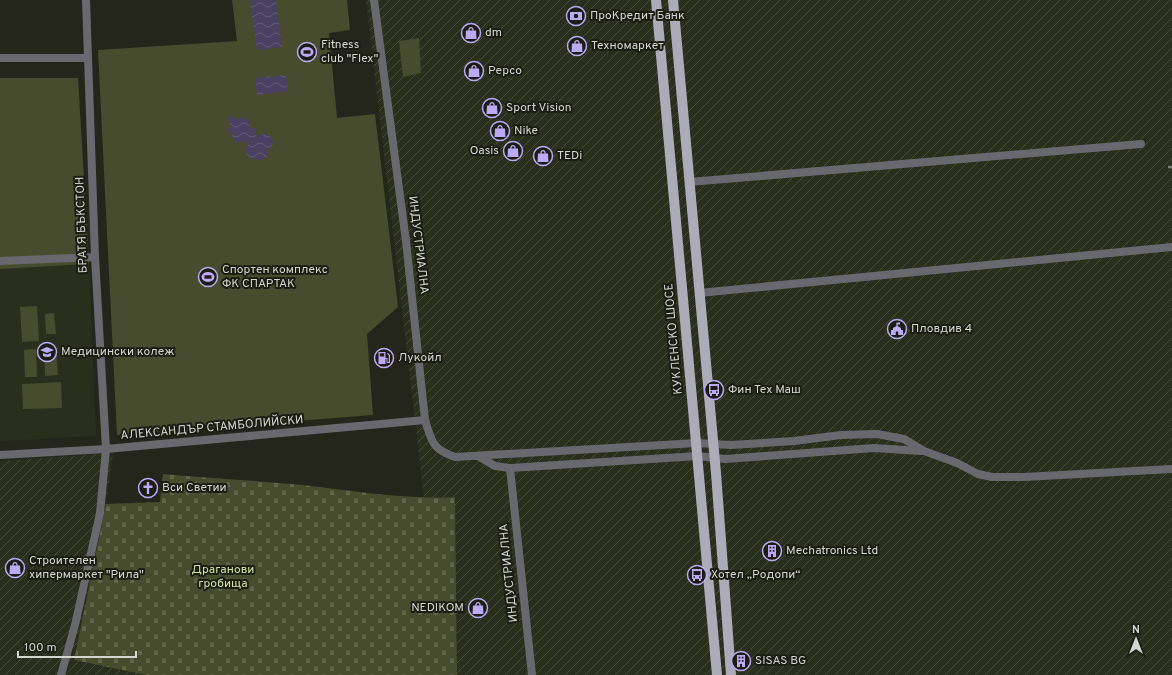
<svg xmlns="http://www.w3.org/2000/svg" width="1172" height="675" font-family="Overpass,sans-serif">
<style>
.built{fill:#2a2e1d}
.industrial{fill:url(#industrial-furrows)}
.cemetery{fill:url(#cemetery-stones)}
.green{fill:#464c2d}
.water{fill:url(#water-waves)}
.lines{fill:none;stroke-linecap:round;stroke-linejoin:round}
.minor{stroke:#69686e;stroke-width:8}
.major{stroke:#adabb7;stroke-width:10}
.rail{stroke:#7c7e75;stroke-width:2.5;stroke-dasharray:5 5;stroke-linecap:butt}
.labels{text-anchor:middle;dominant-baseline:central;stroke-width:4;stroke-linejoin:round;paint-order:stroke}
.poi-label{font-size:12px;fill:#d4d6cf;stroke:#1b1d13;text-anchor:start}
.street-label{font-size:12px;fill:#d4d6cf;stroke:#1b1d13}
.park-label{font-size:12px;fill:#d2e0a0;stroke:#1b1d13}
</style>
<defs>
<pattern id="industrial-furrows" width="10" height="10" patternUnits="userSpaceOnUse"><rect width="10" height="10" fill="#2a2e1d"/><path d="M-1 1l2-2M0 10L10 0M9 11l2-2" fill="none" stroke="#484c3d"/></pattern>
<pattern id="cemetery-stones" width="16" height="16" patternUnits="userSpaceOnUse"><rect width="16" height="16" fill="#464c2d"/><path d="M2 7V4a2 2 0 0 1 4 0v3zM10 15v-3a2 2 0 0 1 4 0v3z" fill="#60654a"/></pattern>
<pattern id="water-waves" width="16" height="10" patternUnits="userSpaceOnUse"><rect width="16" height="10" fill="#484162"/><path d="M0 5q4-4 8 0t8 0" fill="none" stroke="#625c77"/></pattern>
</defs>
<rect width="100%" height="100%" fill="#24261c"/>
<path class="built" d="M89,264l7,172 -96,5v-172z"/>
<g class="industrial">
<path d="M366,0h806v675h-715l-2,-178 -31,1z"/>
<path d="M113,453l-7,51 -32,156 72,15h-146v-214z"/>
</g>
<path class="cemetery" d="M163,474c43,4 85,6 128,10 55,5 109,16 164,13l2,178h-311l-72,-15 32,-156 54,-2z"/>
<g class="green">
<path d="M232,0h115l3,30 -21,3 8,85 38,-4 23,193 -31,27 6,81 -256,20 -19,-385 139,-9z"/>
<path d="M419,38l2,35 -18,4 -4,-36z"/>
<path d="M0,78h78l11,186 -89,5z"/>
<path d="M37,306l2,35 -17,1 -2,-35z"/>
<path d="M54,313l2,21h-10l-1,-20z"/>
<path d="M36,349l1,28h-12l-1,-27z"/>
<path d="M44,349h12l2,26 -13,1z"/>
<path d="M61,382l1,26 -39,1 -1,-25z"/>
</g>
<g class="water">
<path d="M250,0h26l6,47 -25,3z"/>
<path d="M286,75l2,16 -31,4 -2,-17z"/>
<path d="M231,115l8,5 3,-4 9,7 -3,4 9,2 -3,4 2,2h6l3,-3 7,7 1,5 -6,7 1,4 -2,3h-3l-3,3c-4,-3 -9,-2 -13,-6l-1,-8 3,-3 -5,-4 -2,3 -2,-3 -3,3 -4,-4 -1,-5 -5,-4 4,-4 -3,-7z"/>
</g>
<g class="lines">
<g class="minor">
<path d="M374,0l32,241 19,179c7,22 7,29 30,37l242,-14 34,2 63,-4 47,-6 36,-1 27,5 20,12 33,12 21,11 14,3h32l148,-8"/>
<path d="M0,58h88"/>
<path d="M689,182l452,-38"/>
<path d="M0,261l95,-4"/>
<path d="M699,293l473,-46"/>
<path d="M0,455l106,-6 319,-29"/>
<path d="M478,456l17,10 15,2 188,-12 27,3 149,-11 47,3"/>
<path d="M510,468l22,207"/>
<path d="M61,675l14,-50 25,-112 6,-64 -11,-192 -9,-257"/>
</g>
<g class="major">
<path d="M656,0l61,675"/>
<path d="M673,0l43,473 15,202"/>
</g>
<path class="rail" d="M1168,167h4"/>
</g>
<defs>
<g id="bank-ring" transform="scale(1)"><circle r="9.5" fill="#1b1d13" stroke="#bbaaf6" stroke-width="1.5"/><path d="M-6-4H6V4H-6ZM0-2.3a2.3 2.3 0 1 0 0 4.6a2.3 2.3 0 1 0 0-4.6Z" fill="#bbaaf6"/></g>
<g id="shop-ring" transform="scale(1)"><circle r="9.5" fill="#1b1d13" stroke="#bbaaf6" stroke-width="1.5"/><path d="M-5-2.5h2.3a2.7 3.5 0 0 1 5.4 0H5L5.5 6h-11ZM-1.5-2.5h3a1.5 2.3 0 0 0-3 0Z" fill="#bbaaf6"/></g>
<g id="stadium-ring" transform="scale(1)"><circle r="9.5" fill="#1b1d13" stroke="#bbaaf6" stroke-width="1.5"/><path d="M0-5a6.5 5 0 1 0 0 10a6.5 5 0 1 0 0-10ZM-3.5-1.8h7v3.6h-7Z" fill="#bbaaf6"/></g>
<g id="civic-ring" transform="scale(1)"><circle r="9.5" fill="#1b1d13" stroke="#bbaaf6" stroke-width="1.5"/><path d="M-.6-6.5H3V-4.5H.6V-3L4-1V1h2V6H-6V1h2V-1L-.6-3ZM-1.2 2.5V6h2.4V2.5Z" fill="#bbaaf6"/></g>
<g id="university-ring" transform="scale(1)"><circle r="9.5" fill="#1b1d13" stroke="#bbaaf6" stroke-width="1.5"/><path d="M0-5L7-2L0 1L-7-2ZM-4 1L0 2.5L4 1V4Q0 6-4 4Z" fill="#bbaaf6"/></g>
<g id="fuel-ring" transform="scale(1)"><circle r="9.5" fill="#1b1d13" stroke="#bbaaf6" stroke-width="1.5"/><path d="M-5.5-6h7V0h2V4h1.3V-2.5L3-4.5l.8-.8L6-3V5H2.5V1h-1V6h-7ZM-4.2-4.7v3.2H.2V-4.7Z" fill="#bbaaf6"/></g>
<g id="bus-ring" transform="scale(1)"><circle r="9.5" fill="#1b1d13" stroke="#bbaaf6" stroke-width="1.5"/><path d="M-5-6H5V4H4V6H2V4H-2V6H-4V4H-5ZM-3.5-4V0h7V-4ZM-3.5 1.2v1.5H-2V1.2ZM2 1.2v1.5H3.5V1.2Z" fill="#bbaaf6"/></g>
<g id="church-ring" transform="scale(1)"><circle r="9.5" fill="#1b1d13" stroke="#bbaaf6" stroke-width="1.5"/><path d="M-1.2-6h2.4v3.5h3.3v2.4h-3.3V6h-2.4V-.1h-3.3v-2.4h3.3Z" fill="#bbaaf6"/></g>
<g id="building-ring" transform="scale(1)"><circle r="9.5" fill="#1b1d13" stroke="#bbaaf6" stroke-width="1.5"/><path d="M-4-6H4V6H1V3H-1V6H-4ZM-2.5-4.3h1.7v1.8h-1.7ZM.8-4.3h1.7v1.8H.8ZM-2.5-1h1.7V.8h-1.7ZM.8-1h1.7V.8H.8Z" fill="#bbaaf6"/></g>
</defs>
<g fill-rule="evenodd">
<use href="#bank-ring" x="576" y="16"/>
<use href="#shop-ring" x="471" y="33"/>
<use href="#shop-ring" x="577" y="46"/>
<use href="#stadium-ring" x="307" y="52"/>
<use href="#shop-ring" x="474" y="71"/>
<use href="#shop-ring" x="492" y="108"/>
<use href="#shop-ring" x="500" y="131"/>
<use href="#shop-ring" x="513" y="151"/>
<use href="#shop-ring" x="543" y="156"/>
<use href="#stadium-ring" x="208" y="277"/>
<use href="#civic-ring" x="897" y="329"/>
<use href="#university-ring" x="47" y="352"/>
<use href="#fuel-ring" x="384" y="358"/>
<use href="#bus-ring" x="714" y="390"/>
<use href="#church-ring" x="148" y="488"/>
<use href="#building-ring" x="772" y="551"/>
<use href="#shop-ring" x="15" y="568"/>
<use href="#bus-ring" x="697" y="575"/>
<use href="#shop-ring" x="478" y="608"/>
<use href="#building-ring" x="741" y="661"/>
</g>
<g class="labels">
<g class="poi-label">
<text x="590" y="16">ПроКредит Банк</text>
<text x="485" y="33">dm</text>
<text x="321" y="45">Fitness<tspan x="321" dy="14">club "Flex"</tspan></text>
<text x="591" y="46">Техномаркет</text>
<text x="488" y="71">Pepco</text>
<text x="506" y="108">Sport Vision</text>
<text x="514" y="131">Nike</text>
<text x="499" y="151" text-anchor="end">Oasis</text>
<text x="557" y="156">TEDi</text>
<text x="222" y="270">Спортен комплекс<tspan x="222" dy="14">ФК СПАРТАК</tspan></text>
<text x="911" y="329">Пловдив 4</text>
<text x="61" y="352">Медицински колеж</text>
<text x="398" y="358">Лукойл</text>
<text x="728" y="390">Фин Тех Маш</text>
<text x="162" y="488">Вси Светии</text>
<text x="786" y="551">Mechatronics Ltd</text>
<text x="29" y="561">Строителен<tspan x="29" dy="14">хипермаркет "Рила"</tspan></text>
<text x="711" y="575">Хотел „Родопи“</text>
<text x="464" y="608" text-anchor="end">NEDIKOM</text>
<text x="755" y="661">SISAS BG</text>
</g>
<g class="street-label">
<text transform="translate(82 225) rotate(-92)">БРАТЯ БЪКСТОН</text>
<text transform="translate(418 245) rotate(83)">ИНДУСТРИАЛНА</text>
<text transform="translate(674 339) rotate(-95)">КУКЛЕНСКО ШОСЕ</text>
<text transform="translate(212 428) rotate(-5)">АЛЕКСАНДЪР СТАМБОЛИЙСКИ</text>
<text transform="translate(509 573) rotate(-96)">ИНДУСТРИАЛНА</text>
</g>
<g class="park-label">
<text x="223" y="570">Драганови<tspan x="223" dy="14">гробища</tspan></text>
</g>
</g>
<g transform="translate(1136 639)" stroke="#1b1d13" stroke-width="3" paint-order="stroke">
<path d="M0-3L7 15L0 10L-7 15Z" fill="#d4d6cf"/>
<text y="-6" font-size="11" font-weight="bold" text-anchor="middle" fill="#d4d6cf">N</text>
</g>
<path d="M18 651v6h118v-6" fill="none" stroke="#d4d6cf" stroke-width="2"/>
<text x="24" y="651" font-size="12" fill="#d4d6cf" stroke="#1b1d13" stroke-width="3" paint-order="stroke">100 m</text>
</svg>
